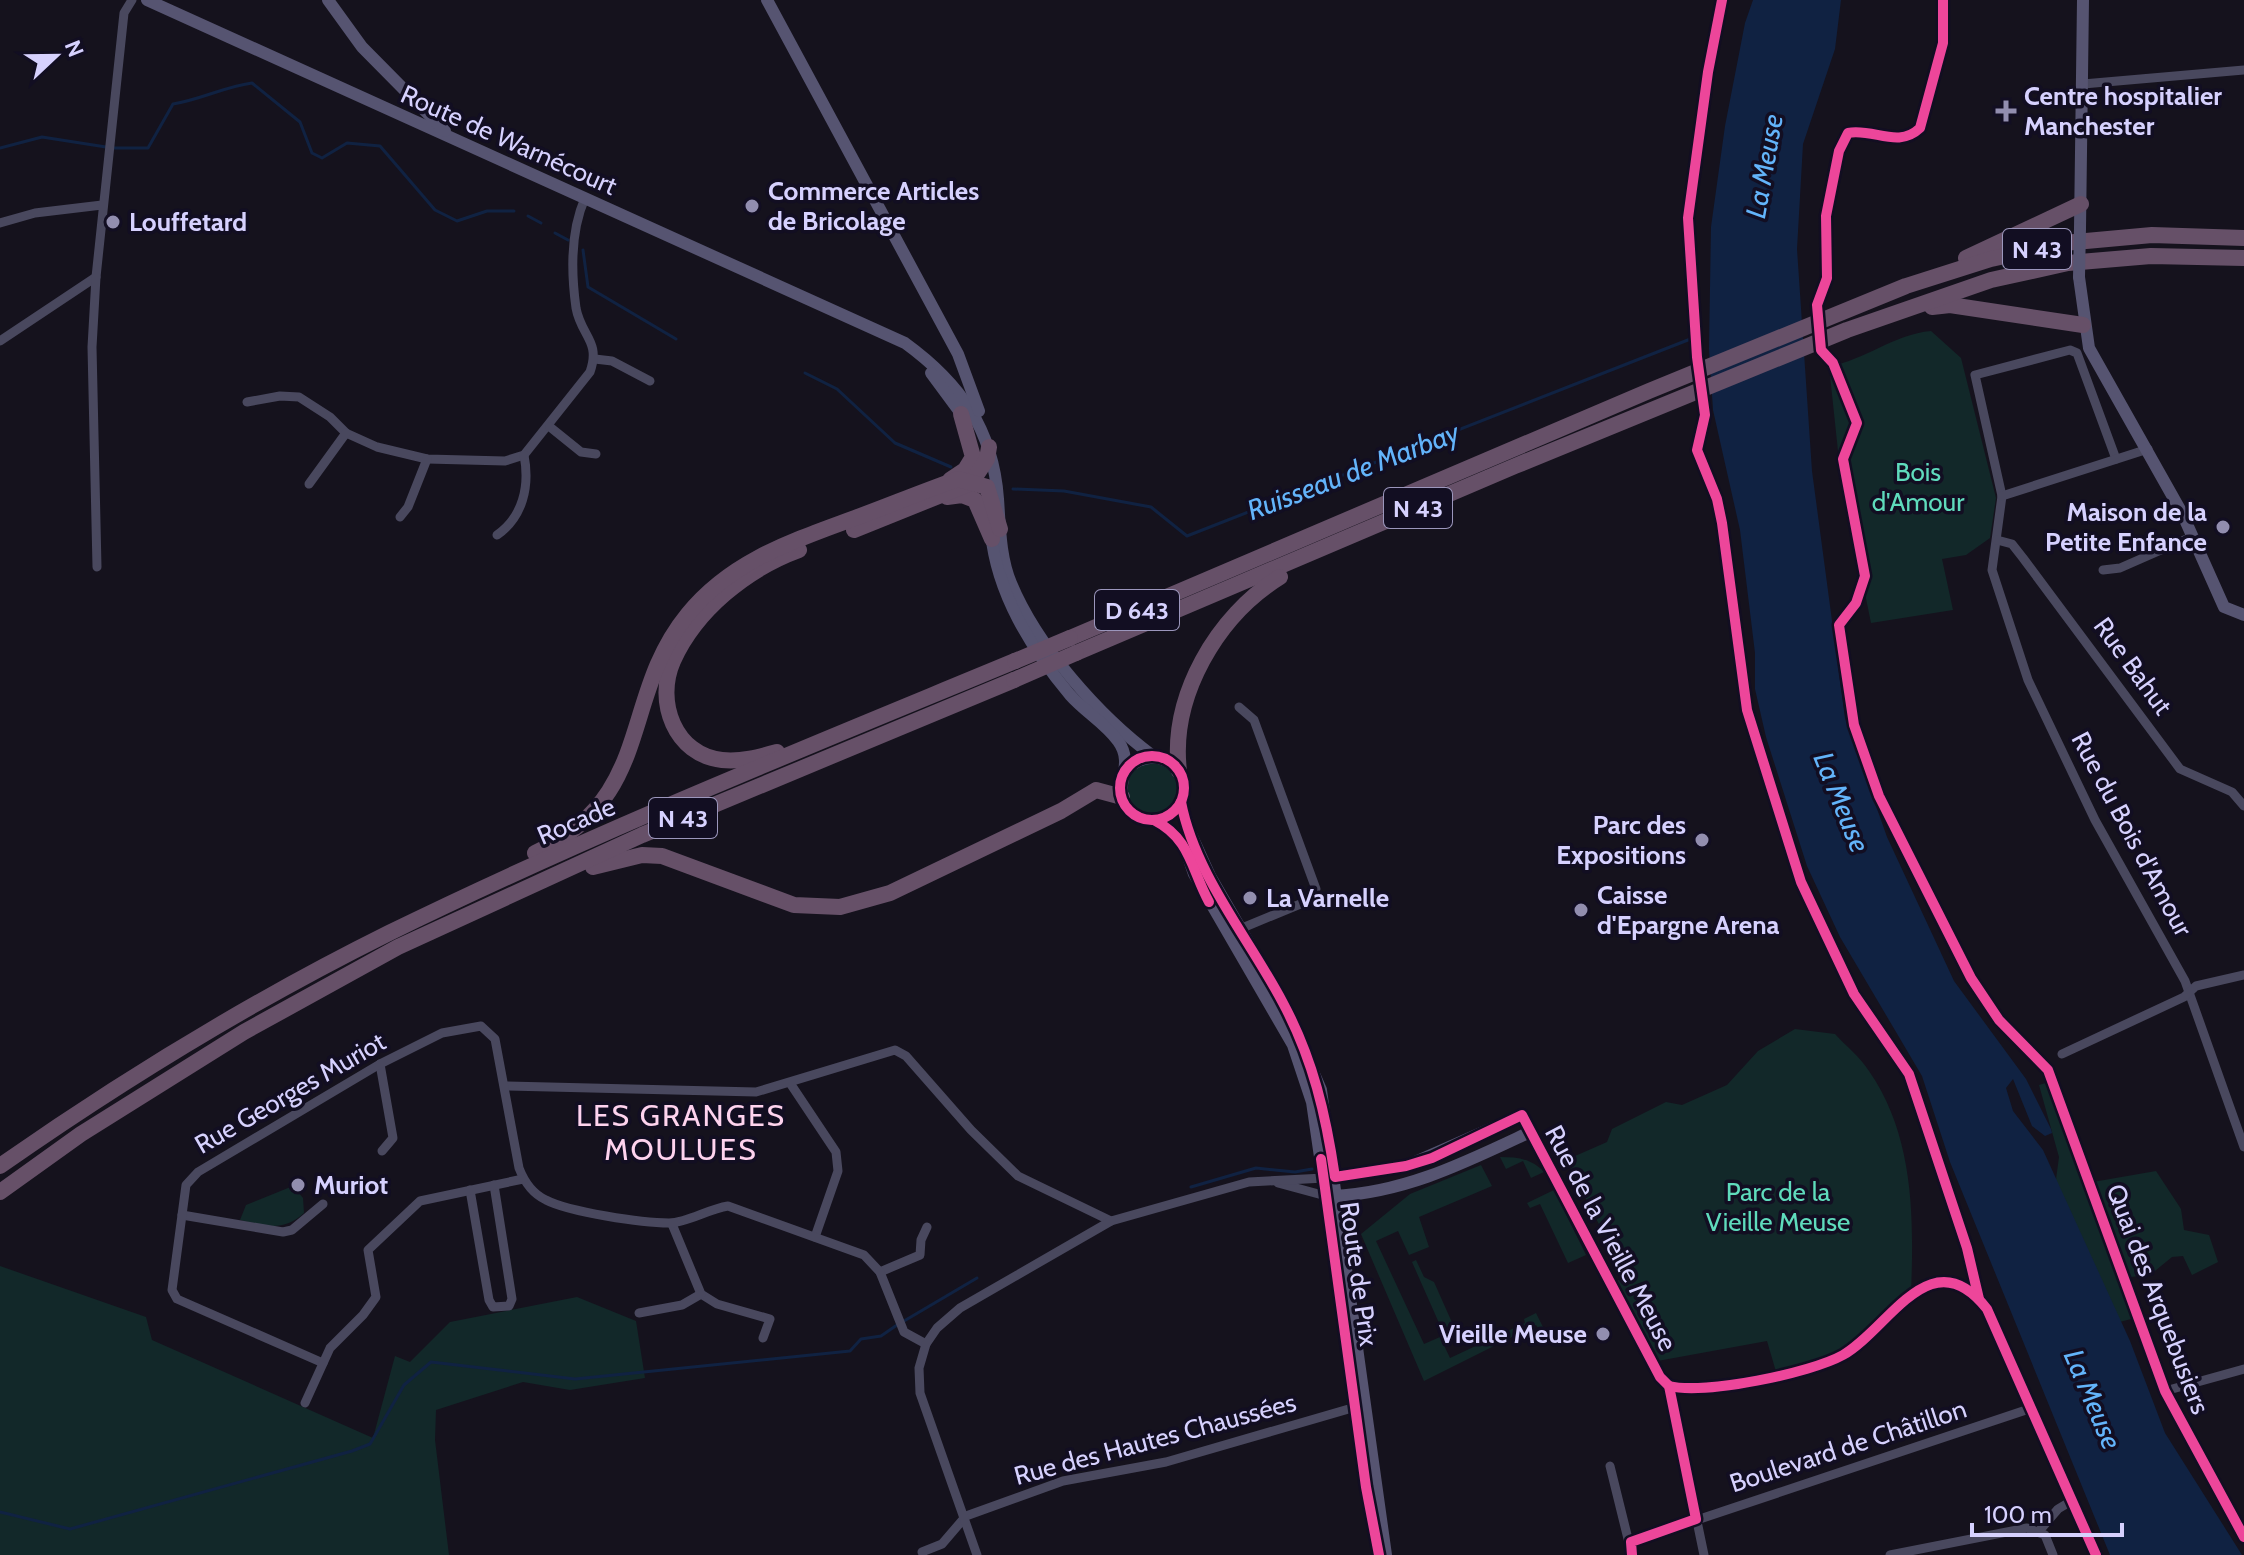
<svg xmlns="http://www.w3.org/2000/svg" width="2244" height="1555" font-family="Cabin,sans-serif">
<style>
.green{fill:#122829}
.water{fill:#102242}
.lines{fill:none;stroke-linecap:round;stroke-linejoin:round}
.stream{stroke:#102242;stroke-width:3}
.street{stroke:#49485e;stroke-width:9}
.secondary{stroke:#565471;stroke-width:12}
.highway{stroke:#665068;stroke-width:16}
.secondary-bridge{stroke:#565471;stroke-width:12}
.highway-bridge{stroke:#665068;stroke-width:16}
.cycleway-casing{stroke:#120e22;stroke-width:15}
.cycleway{stroke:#ed469a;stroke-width:10}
.poi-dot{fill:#928eaf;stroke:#120e22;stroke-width:3}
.labels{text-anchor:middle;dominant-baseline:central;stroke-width:7;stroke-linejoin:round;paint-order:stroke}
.shield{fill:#120e22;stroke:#9b96bc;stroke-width:2}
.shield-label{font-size:24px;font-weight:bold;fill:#d6d1fe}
.poi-label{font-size:26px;font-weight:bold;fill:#d6d1fe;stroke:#120e22;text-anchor:start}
.street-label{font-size:26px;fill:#d6d1fe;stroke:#120e22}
.park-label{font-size:26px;fill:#5fdbbc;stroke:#120e22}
.water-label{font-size:28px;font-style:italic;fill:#63b4fa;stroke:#120e22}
.quarter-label{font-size:30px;letter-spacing:2px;fill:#fed3ee;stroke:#120e22}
</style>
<rect width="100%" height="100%" fill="#15121d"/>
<g class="green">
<path d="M1931,331l30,27 35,140 -6,40 -24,17 -24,4 11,51 -82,13 -31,-153 -11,-104c35,-5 65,-32 102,-35z"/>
<circle cx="1153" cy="788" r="26"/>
<path d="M1795,1029l40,5c11,12 25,23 34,37 45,65 45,146 42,222l-59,57 -75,25 -10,-34 -115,21 -40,-77 13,-10 -59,-115 41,-18 5,-13 54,-27 16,3 45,-20 31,-34z"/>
<path d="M2049,1082l24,76 14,25 69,-12 25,38 3,21 25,5 9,27 -26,13 -9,-19 -11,1 -22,18 -30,3 15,40 -23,6 -59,-122 6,-45 -20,-72z"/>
<path d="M1500,1157c18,0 32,2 44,15l-13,6 -8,-17 -17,8z"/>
<path d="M1481,1165l11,21 -73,31 10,30 -20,8 -11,-24 -22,10 48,103 16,-7 10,21 75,-35 -1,-4 12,-6 7,14 -4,2 -3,-4 -112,56 -63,-147 49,-40z"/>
<path d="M293,1186l10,12 1,15c-20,19 -39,13 -64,7l6,-15z"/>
<path d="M1554,1190l32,65 -18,8 -28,-59 -10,4 -3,-5z"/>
<path d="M1416,1260l8,17 10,5 20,45 -11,5 -31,-70z"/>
<path d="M0,1266l146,51 6,23 221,98 22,-82 15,6 40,-40 127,-25 59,24 9,57 -75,12 -47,-8 -87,28 -1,30 14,115h-449z"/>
</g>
<path class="water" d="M1753,0h88l-6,49 -32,95 -6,105 15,222 33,247 42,119 67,144 72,98 25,50 1,4 -7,3 -13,-10 -19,-47 -7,9 7,23 30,39 87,191 35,92 77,122h-132l-160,-393 -28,-86 -82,-139 -33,-71 -41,-129 -11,-48v-36l-15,-123 -27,-120 -4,-61 2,-122 14,-101 20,-103z"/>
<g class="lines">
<g class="stream">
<path d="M0,148l42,-11 64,10"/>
<path d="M113,148h35l25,-44c30,-5 50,-17 79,-21l48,39 12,31 10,5 25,-15 33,3 55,64 22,11 30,-10h27"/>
<path d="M528,216l13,7"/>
<path d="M555,233l13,7"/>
<path d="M583,250l5,37 88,52"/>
<path d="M805,373l32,16 58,54 56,24"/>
<path d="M1013,489l51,2 87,16 36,29 506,-198"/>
<path d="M1191,1187l65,-19 39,4 17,-3"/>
<path d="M904,1321l73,-43"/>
<path d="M0,1512l70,17 282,-78 18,-7 34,-59 27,-23 144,17 275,-28 11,-12 20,-3 16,-11"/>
</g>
<g class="street">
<path d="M1943,0v43"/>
<path d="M2083,84l161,-14"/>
<path d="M0,223l35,-10 67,-8"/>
<path d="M0,341l96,-64"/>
<path d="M595,359l17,2 38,20"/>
<path d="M247,402l33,-6 19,1 31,20 16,16 31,14 50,12 78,2 19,-6 66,-83c11,-31 -9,-36 -14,-64 -5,-36 -6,-76 9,-110"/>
<path d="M550,427l31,25 15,2"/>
<path d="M2116,459l-39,-106 -7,-3 -95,25 27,121 -10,74 36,110 67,140 90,161 59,166"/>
<path d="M309,484l37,-51"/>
<path d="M2002,496l146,-47"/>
<path d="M400,517l8,-10 19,-48"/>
<path d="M497,535c26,-18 33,-49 27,-80"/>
<path d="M1997,540l15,4 11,14 157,211 52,23 12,14"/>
<path d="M97,567l-5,-220 4,-70 28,-264 8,-13"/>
<path d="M2103,570l17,-2 73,-32"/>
<path d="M1235,931l75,-31 6,-11 -62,-169 -15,-13"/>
<path d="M2062,1054l122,-57 12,-11 48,-11"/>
<path d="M380,1064l13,74 -11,13"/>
<path d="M790,1083l46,69 2,19 -23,66"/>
<path d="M505,1086l251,6 139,-42 11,6 65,74 47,46 93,45"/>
<path d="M1530,1132l130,245 9,9 35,169"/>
<path d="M1278,1183l48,13"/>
<path d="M470,1190l19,110 4,7 16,-1 3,-7 -18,-114"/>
<path d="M182,1215l101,17 9,-2 31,-26"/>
<path d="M672,1224l29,70 16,10 53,15 -7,19"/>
<path d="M880,1272l40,-17 1,-15 6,-13"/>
<path d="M639,1313l43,-8 19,-11"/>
<path d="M2138,1319l27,72 79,146"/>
<path d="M323,1363l-146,-64 -5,-9 14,-105 12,-13 182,-108 62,-31 39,-7 14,13 24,129c5,13 14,26 27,32 23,12 96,23 123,23 18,0 39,-14 59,-17l136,49 16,17 24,60 22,12"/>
<path d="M1669,1386c35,9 142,-13 174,-31 46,-26 88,-118 144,-46l109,246"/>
<path d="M2165,1391l79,-22"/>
<path d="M305,1403l25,-55 33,-33 13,-18 -8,-47 52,-49 103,-22"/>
<path d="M1610,1466l22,89"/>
<path d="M2040,1530l18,-21 15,-9"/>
<path d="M1631,1542l401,-134"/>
<path d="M922,1552l20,-8 24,-28 97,-35 103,-19 193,-56"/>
<path d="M977,1555l-57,-162 -1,-25 7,-24 11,-16 23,-20 151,-87 138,-39 75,-4"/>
<path d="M1890,1555l137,-27 18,7 8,20"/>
</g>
<g class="secondary">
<path d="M147,0l758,343c55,40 88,86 93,156 2,27 2,58 13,84 26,63 88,133 142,173"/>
<path d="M328,0l34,47 83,84"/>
<path d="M767,0l191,354 21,57"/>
<path d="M2080,228l3,-228"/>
<path d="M2079,277l10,71 93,165 42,94 20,8"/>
<path d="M931,373l34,46"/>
<path d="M991,533c6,61 40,115 79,162 15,17 35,28 48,46 20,27 -12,50 15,72 14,12 31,7 44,-4 23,-35 -18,-69 -49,-41"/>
<path d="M1181,802l9,30 20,44 72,124 39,90 65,465"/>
<path d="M1154,820l28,19 12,35 99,171 19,57 65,446"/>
<path d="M1328,1178l78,-12 116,-51 8,17c-64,30 -125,61 -197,64"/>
</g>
<g class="highway">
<path d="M1966,258l115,-54"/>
<path d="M1932,307l18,-2 133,20"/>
<path d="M950,480l15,-10 8,-13 -12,-43"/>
<path d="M947,497l15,-2 13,5 17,39"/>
<path d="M854,530l117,-47 16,-24 2,-12"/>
<path d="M1070,638l579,-247 257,-105 85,-27 73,-16 88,-8 92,3"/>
<path d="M1076,653l439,-187 332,-136 144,-50 77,-17 83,-7 93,2"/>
<path d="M777,752c-18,5 -36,10 -55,8 -47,-5 -67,-58 -49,-99 23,-51 74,-92 126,-111"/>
<path d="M1179,771c-9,-75 38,-155 101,-194"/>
<path d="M535,853c121,-57 84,-155 153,-239 44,-54 105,-73 167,-96 35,-13 69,-27 103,-39l29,8 13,42"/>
<path d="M593,867l49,-12 20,1 132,49 46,2 50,-14 171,-82 35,-21 26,7"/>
<path d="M0,1166c123,-86 254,-166 389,-233 204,-100 416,-185 626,-272"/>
<path d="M0,1192l81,-58 163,-102 154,-85 244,-112 372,-155"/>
</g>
<path class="secondary-bridge" d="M2079,277l1,-49"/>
<g class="highway-bridge">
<path d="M1015,661l55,-23"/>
<path d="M1014,680l62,-27"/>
</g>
<g class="cycleway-casing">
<g id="cycleway">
<path d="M1722,0l-14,72 -20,146 9,139 8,58 -8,35 20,49 5,24 25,187 54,172 53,112 55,80 58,174 12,51"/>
<path d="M1943,0v43l-23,85c-22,21 -46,0 -72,5l-9,18 -13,65 1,62 -10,27 4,45 12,13 24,60 -14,36 22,117 -9,27 -17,22 15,100 25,71 92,182 28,42 49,50 117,321 79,146"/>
<circle cx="1152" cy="788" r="32"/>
<path d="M1181,802c14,73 68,136 102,201 30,56 43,112 52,174l71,-11 26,-8 90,-43 138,262 9,9 27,133 -65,23 1,13"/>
<path d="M1154,820c37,19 37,49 55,82"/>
<path d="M1321,1159l45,328 13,68"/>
<path d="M1669,1386c35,9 142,-13 174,-31 46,-26 88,-118 144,-46l109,246"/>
</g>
</g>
<use href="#cycleway" class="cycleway"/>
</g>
<g class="poi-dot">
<path d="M2002 99h8v8h8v8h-8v8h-8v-8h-8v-8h8z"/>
<circle cx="752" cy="206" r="8"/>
<circle cx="113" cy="222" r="8"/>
<circle cx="2223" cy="527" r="8"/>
<circle cx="1702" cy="840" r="8"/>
<circle cx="1250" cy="898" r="8"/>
<circle cx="1581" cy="910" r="8"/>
<circle cx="298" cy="1185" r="8"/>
<circle cx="1603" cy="1334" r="8"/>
</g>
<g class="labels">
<g class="shield">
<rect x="2003" y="229" width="68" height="40" rx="6"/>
<rect x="1384" y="488" width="68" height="40" rx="6"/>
<rect x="1095" y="590" width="84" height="40" rx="6"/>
<rect x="649" y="798" width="68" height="40" rx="6"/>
</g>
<g class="shield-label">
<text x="2037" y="249">N 43</text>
<text x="1418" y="508">N 43</text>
<text x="1137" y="610">D 643</text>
<text x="683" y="818">N 43</text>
</g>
<g class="poi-label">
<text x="2024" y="96">Centre hospitalier<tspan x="2024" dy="30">Manchester</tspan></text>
<text x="768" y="191">Commerce Articles<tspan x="768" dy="30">de Bricolage</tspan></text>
<text x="129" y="222">Louffetard</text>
<text x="2207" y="512" text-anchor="end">Maison de la<tspan x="2207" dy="30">Petite Enfance</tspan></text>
<text x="1686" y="825" text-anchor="end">Parc des<tspan x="1686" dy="30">Expositions</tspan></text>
<text x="1597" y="895">Caisse<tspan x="1597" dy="30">d'Epargne Arena</tspan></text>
<text x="1266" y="898">La Varnelle</text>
<text x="314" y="1185">Muriot</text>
<text x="1587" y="1334" text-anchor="end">Vieille Meuse</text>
</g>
<g class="street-label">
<text transform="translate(509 140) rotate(24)">Route de Warnécourt</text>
<text transform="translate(2133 666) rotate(54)">Rue Bahut</text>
<text transform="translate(576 821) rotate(-23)">Rocade</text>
<text transform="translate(2132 834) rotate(62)">Rue du Bois d'Amour</text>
<text transform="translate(290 1093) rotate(-30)">Rue Georges Muriot</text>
<text transform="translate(1611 1238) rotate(62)">Rue de la Vieille Meuse</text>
<text transform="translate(1359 1274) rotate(82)">Route de Prix</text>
<text transform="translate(2158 1299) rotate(69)">Quai des Arquebusiers</text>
<text transform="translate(1155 1439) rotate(-15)">Rue des Hautes Chaussées</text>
<text transform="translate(1848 1446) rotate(-18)">Boulevard de Châtillon</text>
</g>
<g class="park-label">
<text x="1918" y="472">Bois<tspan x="1918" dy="30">d'Amour</tspan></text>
<text x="1778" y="1192">Parc de la<tspan x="1778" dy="30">Vieille Meuse</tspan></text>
</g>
<g class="water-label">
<text transform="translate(1764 166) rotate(-80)">La Meuse</text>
<text transform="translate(1353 471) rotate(-21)">Ruisseau de Marbay</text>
<text transform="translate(1842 802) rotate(68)">La Meuse</text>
<text transform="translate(2093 1399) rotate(67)">La Meuse</text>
</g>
<g class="quarter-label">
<text x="681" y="1115">LES GRANGES<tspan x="681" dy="34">MOULUES</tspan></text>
</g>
</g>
<g transform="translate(56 56) rotate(68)" stroke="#120e22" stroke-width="6" paint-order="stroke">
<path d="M0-6L14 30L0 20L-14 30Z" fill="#d6d1fe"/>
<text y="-12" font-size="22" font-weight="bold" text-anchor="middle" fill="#d6d1fe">N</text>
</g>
<path d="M1972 1523v12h150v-12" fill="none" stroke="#d6d1fe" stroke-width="4"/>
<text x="1984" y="1523" font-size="24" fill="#d6d1fe" stroke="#120e22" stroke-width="6" paint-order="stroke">100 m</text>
</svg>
